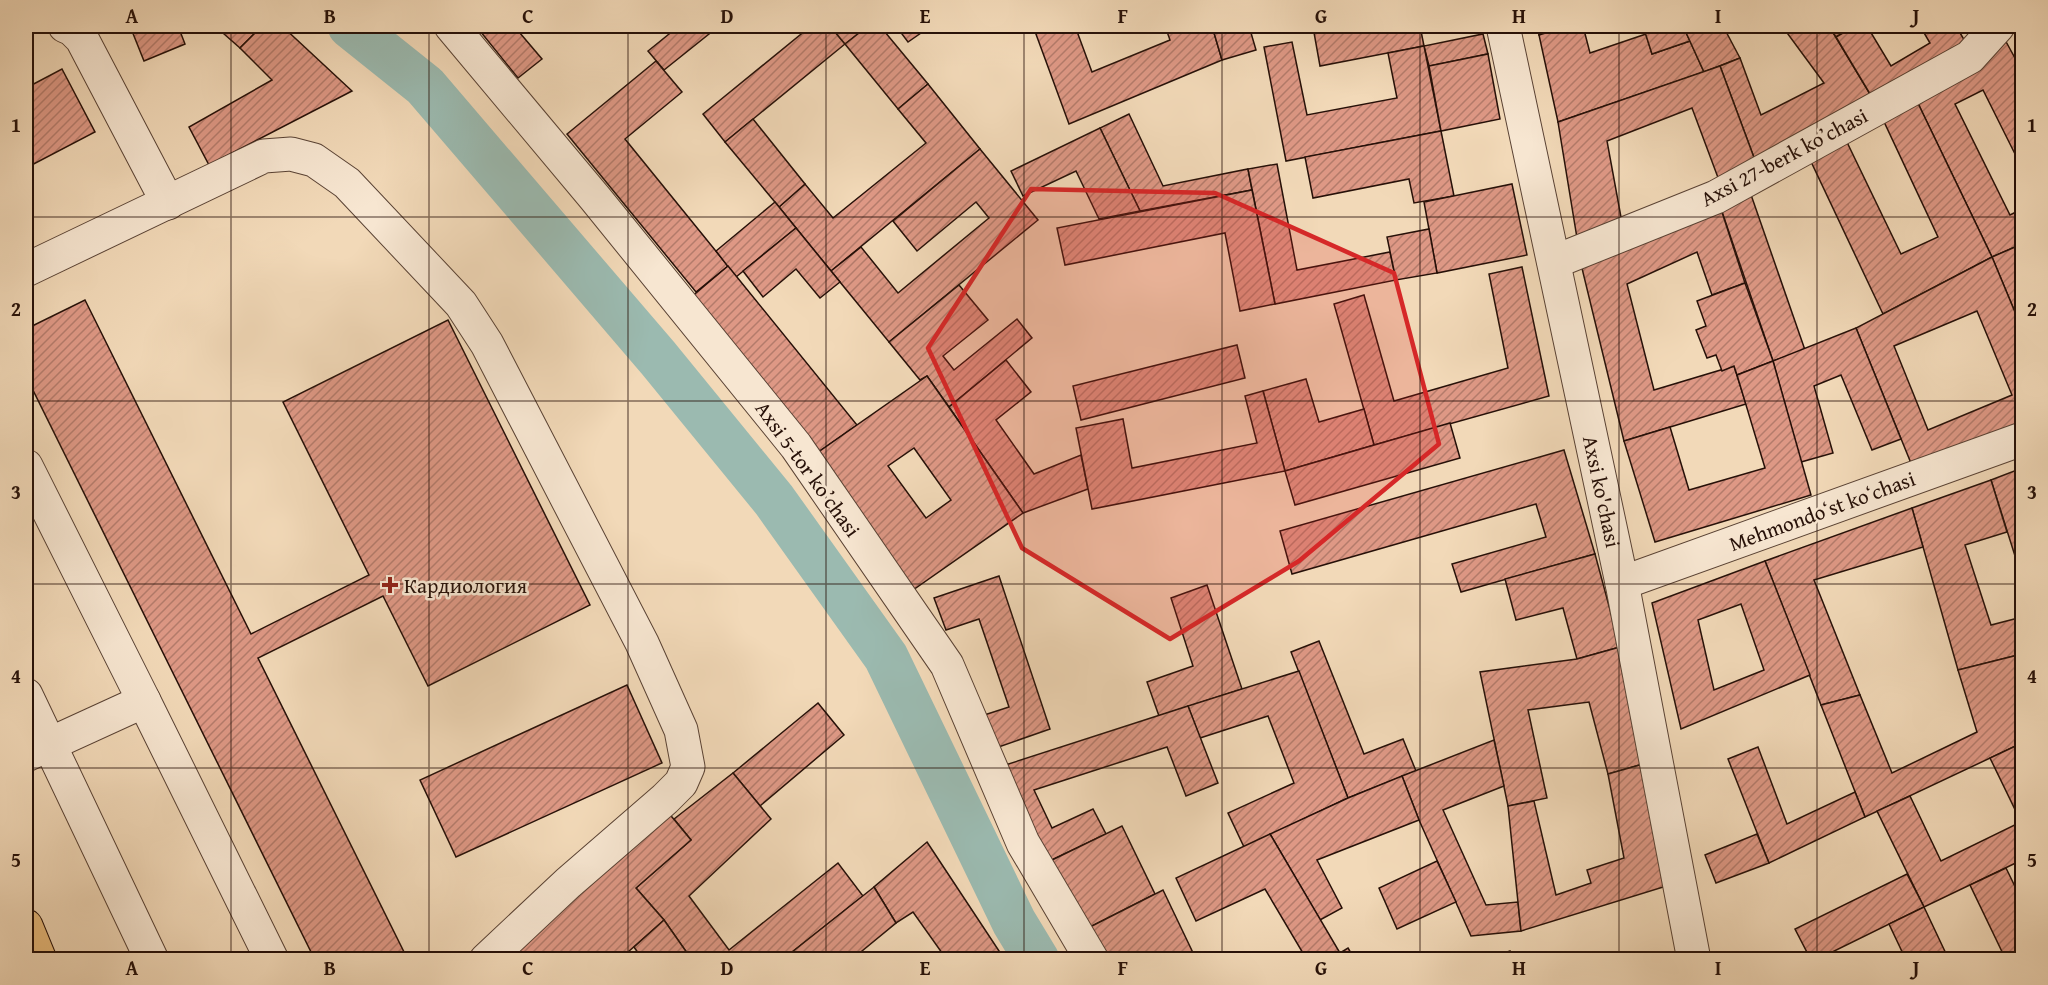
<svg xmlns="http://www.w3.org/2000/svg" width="2048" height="985" font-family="'Gentium Book Plus',serif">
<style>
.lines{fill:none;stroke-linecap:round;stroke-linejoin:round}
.canal{stroke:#9bbab0;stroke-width:45}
.building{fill:url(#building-hatch);stroke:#261008;stroke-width:1.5;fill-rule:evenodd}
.minor-casing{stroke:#594234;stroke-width:35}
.major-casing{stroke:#261008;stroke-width:35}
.minor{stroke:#f7e6d1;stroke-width:33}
.major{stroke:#e9bc7c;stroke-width:33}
.marked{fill:#d62828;fill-opacity:0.2;stroke:#d62828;stroke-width:4.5;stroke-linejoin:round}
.grid{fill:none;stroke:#261008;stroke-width:1.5;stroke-opacity:0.55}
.poi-dot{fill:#8f2418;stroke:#f7e6d1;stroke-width:2}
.labels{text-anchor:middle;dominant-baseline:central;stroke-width:5;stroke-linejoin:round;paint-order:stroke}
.street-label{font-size:21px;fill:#261008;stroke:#f7e6d1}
.poi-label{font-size:21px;fill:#261008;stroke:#f7e6d1;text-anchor:start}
.neatline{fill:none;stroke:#261008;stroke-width:2}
.grid-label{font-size:20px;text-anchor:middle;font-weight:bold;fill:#261008}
</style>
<defs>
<pattern id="building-hatch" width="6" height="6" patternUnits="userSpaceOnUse" patternTransform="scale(1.5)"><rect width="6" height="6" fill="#de9885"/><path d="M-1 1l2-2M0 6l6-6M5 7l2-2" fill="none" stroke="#b47b6b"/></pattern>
</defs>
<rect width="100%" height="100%" fill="#f2d9b8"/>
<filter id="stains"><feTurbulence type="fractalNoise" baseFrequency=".00333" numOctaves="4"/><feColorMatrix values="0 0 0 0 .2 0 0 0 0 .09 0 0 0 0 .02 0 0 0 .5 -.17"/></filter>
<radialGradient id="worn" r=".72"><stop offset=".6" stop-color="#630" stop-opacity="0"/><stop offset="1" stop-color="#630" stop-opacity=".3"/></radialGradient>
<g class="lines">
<path class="canal" d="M350,26l75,60 233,272 116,142 112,157 128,265 23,38"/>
</g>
<g class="building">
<path d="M130,26h48l7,18 -41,17z"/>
<path d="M215,26h47l-22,22z"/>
<path d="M262,26h20l70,65 -143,74 -20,-38 83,-47 -32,-32z"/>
<path d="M476,26h38l28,33 -24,19z"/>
<path d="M679,26h40l-55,44 -16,-19z"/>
<path d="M811,26h19l15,18 -120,98 -22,-28z"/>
<path d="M830,26h38l-23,18z"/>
<path d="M868,26h12l48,58 -30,25 -53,-65z"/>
<path d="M896,26h35l-23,16z"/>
<path d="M1033,26h42l17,46 78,-32 -5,-14h47l10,34 -153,64z"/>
<path d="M1212,26h37l7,24 -34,10z"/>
<path d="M1317,26h103l4,20 -104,20 -7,-39z"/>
<path d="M1537,26h31l-29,9z"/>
<path d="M1568,26h15l7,27 56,-19 6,20 38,-13 14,31 -146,50 -19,-87z"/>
<path d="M1643,26h40l7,15 -38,13z"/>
<path d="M1683,26h40l17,32 -36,14z"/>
<path d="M1782,26h47l47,78 -120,59 -36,-97 20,-8 21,57 63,-32z"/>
<path d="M1829,26h26l-19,11z"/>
<path d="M1855,26h12l24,40 39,-23 -10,-17h36l13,22 -93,56 -40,-67z"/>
<path d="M1483,34l5,20 -59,12 -5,-20z"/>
<path d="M2004,38l18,33v97l-39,-78 -28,14 55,111 12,-6v35l-30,13 -78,-162z"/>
<path d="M1292,42l15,73 90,-17 -9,-45 36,-7 17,85 -155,30 -22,-114z"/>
<path d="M1488,54l12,65 -59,12 -12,-65z"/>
<path d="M656,61l26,31 -57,47 103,127 -32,26 -129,-158z"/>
<path d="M1720,66l36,97 -36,20 -28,-75 -85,33 16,87 -45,16 -20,-122z"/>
<path d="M62,69l33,63 -69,36v-80z"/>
<path d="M928,84l52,65 -149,122 -52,-64 26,-23 28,34 93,-75 -28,-34z"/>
<path d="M1914,95l78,162 -109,57 -77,-163 37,-17 58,120 37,-17 -59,-126z"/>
<path d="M1129,114l34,72 85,-17 4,21 -112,21 -40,-83z"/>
<path d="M753,119l52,65 -26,23 -54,-65z"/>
<path d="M1100,128l40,83 -41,8 -23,-48 -53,25 -12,-25z"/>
<path d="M1441,131l13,65 -40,7 -5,-24 -96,19 -8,-41z"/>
<path d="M980,149l58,71 -149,122 -58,-71 30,-24 37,46 91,-75 -13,-16 -59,49 -24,-30z"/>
<path d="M1277,164l20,106 93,-18 6,28 -121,24 -27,-135z"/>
<path d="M1512,184l15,71 -90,18 -13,-71z"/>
<path d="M1749,189l56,161 -32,11 -55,-161z"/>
<path d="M1252,190l23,114 -35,7 -15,-78 -160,32 -8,-37z"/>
<path d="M1718,200l27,83 -33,12 -15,-43 -70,32 27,106 80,-24 12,38 -122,37 -45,-185z"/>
<path d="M775,202l21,26 -60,49 -20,-26z"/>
<path d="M796,228l44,54 -20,16 -24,-29 -33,28 -20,-26z"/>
<path d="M1429,229l8,44 -41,7 -9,-43z"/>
<path d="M2022,244v85l-30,-72z"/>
<path d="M1992,257l30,72v100l-107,44 -59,-145zM1977,311l35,84 -84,35 -34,-84z"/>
<path d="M728,266l129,159 -40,28 -127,-155z"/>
<path d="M1522,267l27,129 -175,49 -40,-141 30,-9 30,106 114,-33 -19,-94z"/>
<path d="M1745,283l28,78 -36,14 -3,-9 -12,5 -6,-16 -9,3 -11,-28 10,-4 -9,-25z"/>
<path d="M959,285l29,35 -45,36 11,14 63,-51 15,19 -83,69 -22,-31 -7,4 -31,-38z"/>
<path d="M85,300l166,334 118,-59 -86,-173 165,-82 142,285 -162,81 -45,-90 -125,62 148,298 -7,4h-84l-289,-584v-47z"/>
<path d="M1856,328l45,111 -29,11 -31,-75 -27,11 19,67 -32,9 -28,-101z"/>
<path d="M1237,345l8,33 -164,42 -8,-34z"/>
<path d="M1006,360l25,32 -35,28 38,54 47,-19 7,34 -65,24 -74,-106z"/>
<path d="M1773,361l38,134 -156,47 -31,-101 46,-14 19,63 76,-22 -28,-93z"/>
<path d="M927,376l96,137 -110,77 -96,-137zM914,448l37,52 -25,18 -38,-52z"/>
<path d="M1306,379l13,43 45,-13 10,36 -89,26 -22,-80z"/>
<path d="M1263,391l22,80 -193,38 -16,-81 47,-9 9,49 125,-25 -12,-47z"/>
<path d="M1450,423l10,35 -165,47 -10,-34z"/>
<path d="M1564,450l31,104 -134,38 -9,-28 94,-27 -10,-33 -244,70 -12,-43z"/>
<path d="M2022,468v110l-31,-98z"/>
<path d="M1991,480l16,52 -42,13 26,80 31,-8v37l-64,16 -46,-162z"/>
<path d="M1912,508l11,39 -109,33 46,115 -39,10 -56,-144z"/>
<path d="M1595,554l25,93 -43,12 -14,-51 -47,12 -11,-41z"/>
<path d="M1765,561l45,114 -129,54 -29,-126zM1741,604l23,66 -50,20 -16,-70z"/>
<path d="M999,576l51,153 -63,22 -12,-33 34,-11 -30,-88 -33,11 -12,-32z"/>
<path d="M1207,585l35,104 -83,27 -12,-34 46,-16 -22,-68z"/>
<path d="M1319,641l45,113 39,-15 13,32 -68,27 -57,-146z"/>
<path d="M1620,647l30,115 -42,12 -19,-72 -61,8 19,88 -39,8 -28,-134 97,-13z"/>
<path d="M2022,654v89l-157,74 -44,-112 39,-10 32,78 85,-41 -19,-62z"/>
<path d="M1299,671l49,127 -104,49 -16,-34 66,-30 -26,-67 -68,22 -12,-32z"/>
<path d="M627,685l35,78 -206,94 -36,-77z"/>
<path d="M818,703l26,32 -84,71 -27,-33z"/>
<path d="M1188,706l30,77 -32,13 -19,-49 -133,43 18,38 41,-19 13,25 -67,32 -46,-97z"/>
<path d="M1494,740l10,46 -61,24 43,95 32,-3 3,29 -50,5 -52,-116 -17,-44z"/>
<path d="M2022,743v117l-98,47 -47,-96 33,-15 31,65 80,-39 -31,-64z"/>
<path d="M1758,747l29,77 68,-32 10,25 -96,46 -41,-104z"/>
<path d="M1650,762l23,122 -152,47 -13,-125 26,-5 22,94 35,-12 -4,-13 37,-12 -16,-84z"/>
<path d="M733,773l38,46 -82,77 40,54 109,-87 25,33 -81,64h-90l-28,-40 -28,-32 55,-48 -17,-21z"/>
<path d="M1402,776l17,44 -102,40 25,48 -22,12 -50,-86 78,-36z"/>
<path d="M667,811l24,29 -55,48 28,32 -45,40h-117z"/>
<path d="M1122,826l33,68 -71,36 -32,-70z"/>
<path d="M1270,834l70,119 -11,7h-22l-42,-71 -69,32 -20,-43z"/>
<path d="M1757,834l12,29 -53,20 -11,-28z"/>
<path d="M927,842l78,118h-58l-34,-48 -17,11 -22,-36z"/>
<path d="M1437,861l19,41 -59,27 -18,-41z"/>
<path d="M2006,868l16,33v59h-16l-36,-75z"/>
<path d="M1907,874l17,33 -108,53h-5l-16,-31z"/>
<path d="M874,887l22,36 -45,37h-69z"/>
<path d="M1163,890l32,67 -5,3h-91l-15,-30z"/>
<path d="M1924,907l25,53h-43l-17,-36z"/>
<path d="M664,920l28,40h-49l-9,-13z"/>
<path d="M1348,948l7,12h-26l11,-7z"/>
<path d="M1510,951l2,9h-29z"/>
</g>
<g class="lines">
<g class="minor-casing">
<g id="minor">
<path d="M65,26l7,3 10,10 86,164"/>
<path d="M451,26l144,172 201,248 151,219 76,178 69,117"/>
<path id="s1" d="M1503,26l119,557 72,377"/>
<path d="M1554,262l162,-65 254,-140 28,-31"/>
<path d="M26,270l238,-114 27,-2 23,6 33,23 114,121 26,40 155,299 39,87 7,37 -7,16 -16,16 -97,84 -82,77"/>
<path d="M26,466l118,235"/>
<path d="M1622,583l400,-144"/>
<path d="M26,695l126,265"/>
<path d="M26,755l118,-54 128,259"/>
</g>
</g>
<g class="major-casing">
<path id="major" d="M26,926l14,34"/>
</g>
<use href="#minor" class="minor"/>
<use href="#major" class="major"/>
</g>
<path class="marked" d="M1031,189l184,4 179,80 45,171 -140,117 -129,78 -148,-91 -94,-200z"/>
<path class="grid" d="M231,26v934M429,26v934M628,26v934M826,26v934M1024,26v934M1222,26v934M1420,26v934M1619,26v934M1817,26v934M26,217h1996M26,401h1996M26,584h1996M26,768h1996"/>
<path class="poi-dot" d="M387 576h6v6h6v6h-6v6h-6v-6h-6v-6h6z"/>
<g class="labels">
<g class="street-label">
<text transform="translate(1784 157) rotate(-28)">Аxsi 27-berk koʼchasi</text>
<text transform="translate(808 469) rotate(54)">Аxsi 5-tor koʼchasi</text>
<text stroke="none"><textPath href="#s1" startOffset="476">Axsi ko'chasi</textPath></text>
<text transform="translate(1822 511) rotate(-20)">Mehmondoʻst koʻchasi</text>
</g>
<g class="poi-label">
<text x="404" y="585">Кардиология</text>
</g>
</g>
<rect width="2048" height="985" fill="none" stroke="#f2d9b8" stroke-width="66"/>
<rect x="33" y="33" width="1982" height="919" class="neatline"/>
<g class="grid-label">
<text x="132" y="23">A</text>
<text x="330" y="23">B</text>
<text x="528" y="23">C</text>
<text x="727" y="23">D</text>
<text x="925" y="23">E</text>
<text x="1123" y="23">F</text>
<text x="1321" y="23">G</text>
<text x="1519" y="23">H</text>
<text x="1718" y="23">I</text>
<text x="1916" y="23">J</text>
<text x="16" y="132">1</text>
<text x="2032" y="132">1</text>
<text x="16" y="316">2</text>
<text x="2032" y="316">2</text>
<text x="16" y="499">3</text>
<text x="2032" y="499">3</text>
<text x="16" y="683">4</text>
<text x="2032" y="683">4</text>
<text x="16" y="867">5</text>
<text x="2032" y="867">5</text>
<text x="132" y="975">A</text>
<text x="330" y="975">B</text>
<text x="528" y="975">C</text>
<text x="727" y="975">D</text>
<text x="925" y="975">E</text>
<text x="1123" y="975">F</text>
<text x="1321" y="975">G</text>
<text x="1519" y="975">H</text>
<text x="1718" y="975">I</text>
<text x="1916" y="975">J</text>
</g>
<rect width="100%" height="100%" filter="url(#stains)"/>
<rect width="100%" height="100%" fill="url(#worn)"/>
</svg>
